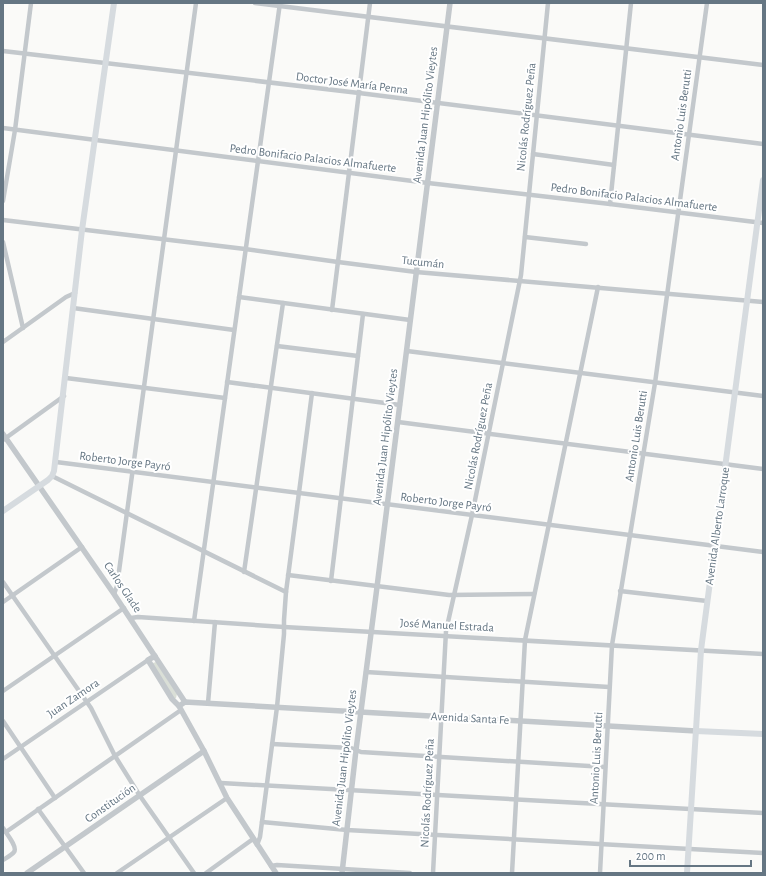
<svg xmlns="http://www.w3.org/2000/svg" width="766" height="876" font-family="'Alegreya Sans',sans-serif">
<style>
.green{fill:#dadfd7}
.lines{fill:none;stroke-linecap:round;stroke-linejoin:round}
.minor{stroke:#c3c8cc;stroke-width:4.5}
.tertiary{stroke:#c3c8cc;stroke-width:5.5}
.secondary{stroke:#d6dbdf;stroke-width:6}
.labels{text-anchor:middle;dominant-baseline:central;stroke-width:4;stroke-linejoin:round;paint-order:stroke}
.street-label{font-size:12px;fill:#657683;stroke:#fff}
</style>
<rect width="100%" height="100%" fill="#fafaf8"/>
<path class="green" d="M156,662l21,32 -1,4 -2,1 -22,-34 1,-2z"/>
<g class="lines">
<g class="minor">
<path d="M255,3l508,62"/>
<path d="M3,51l356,42 404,51"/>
<path d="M3,128l425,55 182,21 153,19"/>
<path d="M533,154l81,11"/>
<path d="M3,201l12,-71 16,-127"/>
<path d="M610,204l21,-201"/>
<path d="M3,220l242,29 93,13 78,10 347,30"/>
<path d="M525,237l61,7"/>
<path d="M3,242l20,86"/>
<path d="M239,297l171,23"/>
<path d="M73,308l161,22"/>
<path d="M332,310l38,-307"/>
<path d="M3,342l63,-45 9,-4"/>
<path d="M277,346l81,10"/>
<path d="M407,351l356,45"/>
<path d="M66,378l159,20"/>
<path d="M227,382l173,23"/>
<path d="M398,422l365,47"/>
<path d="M3,440l61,-44"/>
<path d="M56,462l707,90"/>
<path d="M52,476l234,116"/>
<path d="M244,572l39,-269"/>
<path d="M288,575l161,20 85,-1"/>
<path d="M331,581l32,-267"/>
<path d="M3,582l88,126 24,48 25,40 54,77"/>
<path d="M620,591l87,10"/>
<path d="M114,594l3,-8 79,-583"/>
<path d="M3,602l79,-55"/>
<path d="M131,618l7,-1 146,10 479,27"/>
<path d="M194,621l86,-618"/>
<path d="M366,672l243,15"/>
<path d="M3,691l121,-83"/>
<path d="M208,703l7,-81"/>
<path d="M3,721l52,77"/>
<path d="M272,744l79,4 10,4 244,15"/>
<path d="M3,759l145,-99"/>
<path d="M221,783l542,30"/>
<path d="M38,809l46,64"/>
<path d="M262,822l85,8 416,23"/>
<path d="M3,828c3,5 15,19 11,24 -2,3 -8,6 -11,8"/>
<path d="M6,832l175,-122"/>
<path d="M257,845l3,-8 17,-130 7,-73v-14l2,-28 26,-199"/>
<path d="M271,866l6,-1 133,8"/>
<path d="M117,873l110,-75"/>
<path d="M206,873l47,-34"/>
<path d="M433,873l13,-242 26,-116 49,-240 27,-272"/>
<path d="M512,873l13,-233 73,-353"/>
<path d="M600,873l12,-228 43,-262 52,-380"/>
</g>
<g class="tertiary">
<path d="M3,434l111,160 71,108"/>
<path d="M155,656l-7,4 24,39 7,7 25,45 23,47 49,75"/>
<path d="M179,706l6,-4 511,29"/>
<path d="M27,873l177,-122"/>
<path d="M342,873l14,-123 21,-163 73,-584"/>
</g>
<g class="secondary">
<path d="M3,511l45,-31 4,-4 2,-5 28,-241 32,-227"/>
<path d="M696,731l67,3"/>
<path d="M687,873l14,-223 62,-470"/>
</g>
</g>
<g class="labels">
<g class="street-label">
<text transform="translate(352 83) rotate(7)">Doctor José María Penna</text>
<text transform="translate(425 115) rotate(-83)">Avenida Juan Hipólito Vieytes</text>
<text transform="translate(681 115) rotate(-82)">Antonio Luis Berutti</text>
<text transform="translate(526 117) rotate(-84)">Nicolás Rodríguez Peña</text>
<text transform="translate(313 158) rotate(7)">Pedro Bonifacio Palacios Almafuerte</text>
<text transform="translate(634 197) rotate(7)">Pedro Bonifacio Palacios Almafuerte</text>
<text transform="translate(423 262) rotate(6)">Tucumán</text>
<text transform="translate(478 436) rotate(-79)">Nicolás Rodríguez Peña</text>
<text transform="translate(636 436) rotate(-81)">Antonio Luis Berutti</text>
<text transform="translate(385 437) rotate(-83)">Avenida Juan Hipólito Vieytes</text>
<text transform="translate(125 461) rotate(7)">Roberto Jorge Payró</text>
<text transform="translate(446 502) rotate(7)">Roberto Jorge Payró</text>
<text transform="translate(717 526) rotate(-82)">Avenida Alberto Larroque</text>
<text transform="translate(123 587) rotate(56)">Carlos Glade</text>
<text transform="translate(447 625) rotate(3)">José Manuel Estrada</text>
<text transform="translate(73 698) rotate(-34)">Juan Zamora</text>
<text transform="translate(470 718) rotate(3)">Avenida Santa Fe</text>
<text transform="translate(344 758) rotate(-83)">Avenida Juan Hipólito Vieytes</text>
<text transform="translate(596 758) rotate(-87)">Antonio Luis Berutti</text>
<text transform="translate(427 793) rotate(-87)">Nicolás Rodríguez Peña</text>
<text transform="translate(110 803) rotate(-35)">Constitución</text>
</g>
</g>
<rect width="766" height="876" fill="none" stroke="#657683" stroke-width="8"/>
<path d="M630 860v6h121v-6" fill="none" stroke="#657683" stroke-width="2"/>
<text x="636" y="860" font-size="12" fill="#657683" stroke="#ffffff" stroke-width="3" paint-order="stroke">200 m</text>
</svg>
